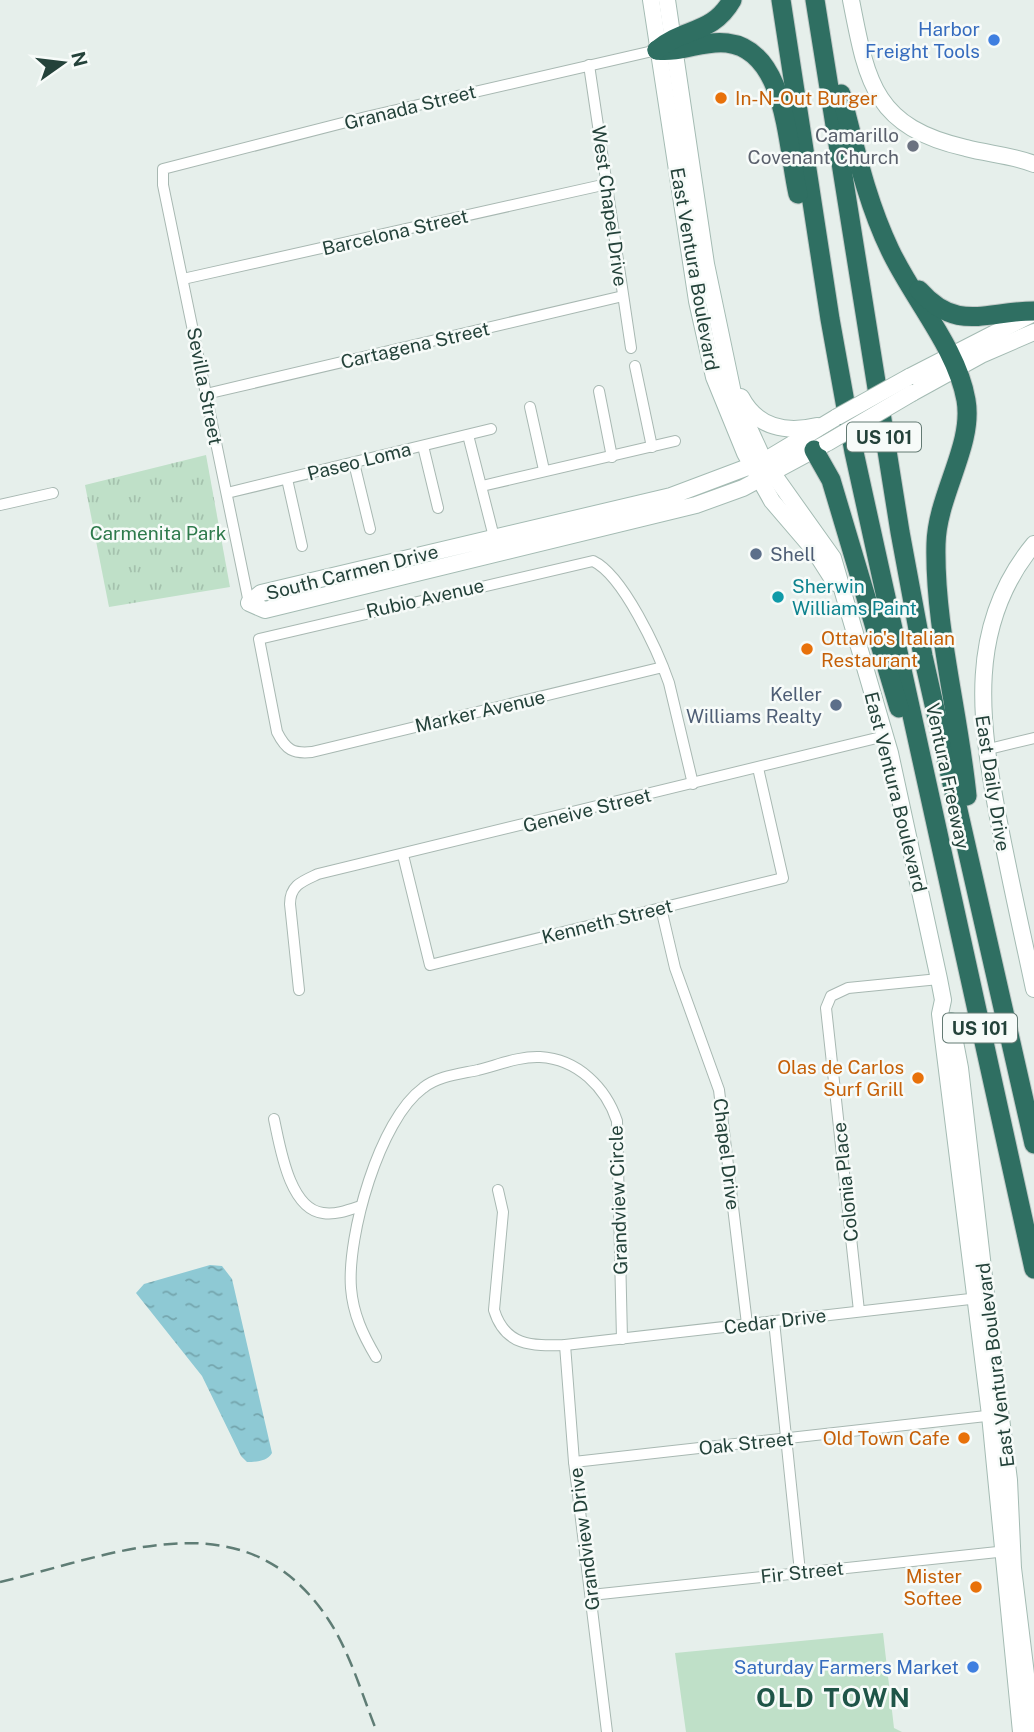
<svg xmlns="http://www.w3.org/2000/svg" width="1034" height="1732" font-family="'Public Sans',sans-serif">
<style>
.grass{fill:#bfe0c8}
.park{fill:url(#park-tufts)}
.water{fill:url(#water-ripples)}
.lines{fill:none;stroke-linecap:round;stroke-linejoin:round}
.street-casing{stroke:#a8b8b2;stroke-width:12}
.secondary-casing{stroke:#a4bbb3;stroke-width:18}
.highway-casing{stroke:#c2cac8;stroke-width:21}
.street{stroke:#fff;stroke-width:10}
.secondary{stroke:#fff;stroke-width:16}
.highway{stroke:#2f6f62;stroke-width:19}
.rail{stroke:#5f7d75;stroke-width:2.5;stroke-dasharray:14 7;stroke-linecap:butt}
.secondary-bridge-casing{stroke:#a4bbb3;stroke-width:18;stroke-linecap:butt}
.secondary-bridge{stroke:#fff;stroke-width:16}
.shop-dot{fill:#3f7fe0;stroke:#f7fbf9;stroke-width:2.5}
.food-dot{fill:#e8710a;stroke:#f7fbf9;stroke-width:2.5}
.worship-dot{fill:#6b7280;stroke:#f7fbf9;stroke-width:2.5}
.service-dot{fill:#5c6f8a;stroke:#f7fbf9;stroke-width:2.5}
.culture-dot{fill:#0f9aa8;stroke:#f7fbf9;stroke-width:2.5}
.labels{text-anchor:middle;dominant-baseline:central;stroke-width:5;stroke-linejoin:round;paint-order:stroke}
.shield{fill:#f7fbf9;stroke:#637a73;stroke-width:2}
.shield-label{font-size:18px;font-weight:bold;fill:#24423a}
.shop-label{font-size:19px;fill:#366cbe;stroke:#f7fbf9;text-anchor:end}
.food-label{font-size:19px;fill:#c56008;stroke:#f7fbf9;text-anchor:end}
.street-label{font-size:19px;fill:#24423a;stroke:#f7fbf9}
.worship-label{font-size:19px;fill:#5b616d;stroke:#f7fbf9;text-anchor:end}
.park-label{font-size:19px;fill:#2d7a4b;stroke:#f7fbf9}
.service-label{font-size:19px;fill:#4e5e75;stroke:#f7fbf9;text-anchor:start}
.culture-label{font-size:19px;fill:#0d838f;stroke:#f7fbf9;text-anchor:start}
.district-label{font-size:26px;font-weight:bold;letter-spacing:2px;fill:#1f5548;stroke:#f7fbf9}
</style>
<defs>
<pattern id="park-tufts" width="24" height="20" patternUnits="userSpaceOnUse" patternTransform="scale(1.75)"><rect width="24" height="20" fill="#bfe0c8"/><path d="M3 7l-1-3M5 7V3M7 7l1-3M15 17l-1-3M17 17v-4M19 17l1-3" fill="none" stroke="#a4c1ad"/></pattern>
<pattern id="water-ripples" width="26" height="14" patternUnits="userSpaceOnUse" patternTransform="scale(1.75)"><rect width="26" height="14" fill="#8ec9d4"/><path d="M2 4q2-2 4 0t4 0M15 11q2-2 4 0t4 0" fill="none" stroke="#74a5ad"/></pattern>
</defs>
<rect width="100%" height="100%" fill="#e6efeb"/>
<path class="grass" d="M883,1633l11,95 8,4h-216l-11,-79z"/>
<path class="park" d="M206,455l24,132 -121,20 -24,-122z"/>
<path class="water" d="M210,1265l12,1 10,13 40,174c-4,8 -16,9 -25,9l-6,-6 -39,-80 -66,-83 8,-9z"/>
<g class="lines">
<g class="street-casing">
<g id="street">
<path d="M589,65l42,283"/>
<path d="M183,279l424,-95"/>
<path d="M635,366l17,81"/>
<path d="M599,391l13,66"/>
<path d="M206,394l417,-98"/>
<path d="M530,407l14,63"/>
<path d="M468,435l27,106"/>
<path d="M423,446l15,62"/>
<path d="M354,463l16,66"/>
<path d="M287,479l15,67"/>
<path d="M482,486l193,-45"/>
<path d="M227,493l264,-64"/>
<path d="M0,505l53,-12"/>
<path d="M249,603l-86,-418v-16l203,-52 291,-67"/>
<path d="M663,667l-351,85c-19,2 -26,-2 -35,-20l-18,-93 334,-78c30,14 65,90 76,122l24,101"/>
<path d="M985,750l49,-12"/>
<path d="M403,855l27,110 353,-87 -25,-110"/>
<path d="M661,908l14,60 44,122 28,234"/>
<path d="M299,990l-9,-86c0,-19 13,-23 28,-30l567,-138"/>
<path d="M274,1119c6,27 15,90 49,94 13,2 26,-3 38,-7"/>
<path d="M498,1190l5,22 -9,98c11,36 37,36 71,35l414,-47"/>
<path d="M859,1311l-33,-303 5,-12 17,-8 91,-9"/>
<path d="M774,1321l26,251"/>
<path d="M565,1345l9,117 33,270"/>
<path d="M376,1357c-13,-22 -23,-43 -25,-69 -4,-52 28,-168 72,-200 15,-12 37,-14 55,-18 20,-5 42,-14 62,-13 38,2 66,31 77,64l5,218"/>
<path d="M574,1462l421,-47"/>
<path d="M591,1595l416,-44"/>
</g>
</g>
<g class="secondary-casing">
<g id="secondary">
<path d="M651,0l46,301 17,76 31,76 27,48 42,49 21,33"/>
<path d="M667,0l39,264 27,129 31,68 69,97 57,195 49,226 4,21 -3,14 50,401 31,317"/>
<path d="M851,0c16,83 23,127 115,148 22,6 46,7 68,16"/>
<path d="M909,377l123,-63"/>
<path d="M912,393l69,-38 53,-23"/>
<path d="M741,397c16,31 46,36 76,29"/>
<path d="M825,444l-82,44 -47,17 -431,105 -16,-7 12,-10 410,-97 93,-35 73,-44"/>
<path d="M1034,544c-68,82 -54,177 -36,273 11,58 24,115 36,172"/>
<path d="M951,1021l9,47 26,226"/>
<path d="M991,1341l18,139 4,88 20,164"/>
</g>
</g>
<g class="highway-casing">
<g id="highway">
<path d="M781,0l49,319 24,133 180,817"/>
<path d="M815,0l85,532 23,124 111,488"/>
<path d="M657,50c25,3 46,-10 70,-7 60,7 60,104 71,151"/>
<path d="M657,50c27,-23 55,-15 75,-50"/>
<path d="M841,94c14,53 25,106 49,156 23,49 67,98 76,150 8,45 -29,95 -30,144 -2,81 23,170 31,252"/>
<path d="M919,290c38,43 67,21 115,21"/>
<path d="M814,450l17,30 68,228"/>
</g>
</g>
<use href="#street" class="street"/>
<use href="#secondary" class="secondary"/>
<use href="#highway" class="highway"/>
<path class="rail" d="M0,1582c115,-27 245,-88 328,37 22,33 34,76 49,113"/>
<g class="secondary-bridge-casing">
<g id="secondary-bridge">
<path d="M837,417l72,-40"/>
<path d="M827,443l85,-50"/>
</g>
</g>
<use href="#secondary-bridge" class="secondary-bridge"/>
</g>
<g class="shop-dot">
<circle cx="994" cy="40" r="7"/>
<circle cx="973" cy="1667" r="7"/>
</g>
<g class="food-dot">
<circle cx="721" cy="98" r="7"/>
<circle cx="807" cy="649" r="7"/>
<circle cx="918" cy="1078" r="7"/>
<circle cx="964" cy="1438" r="7"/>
<circle cx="976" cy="1587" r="7"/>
</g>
<circle class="worship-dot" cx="913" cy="146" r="7"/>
<g class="service-dot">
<circle cx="756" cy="554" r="7"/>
<circle cx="836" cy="705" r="7"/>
</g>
<circle class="culture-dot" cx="778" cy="597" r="7"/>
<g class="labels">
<g class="shield">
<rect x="847" y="422.5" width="74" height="29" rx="5"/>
<rect x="943" y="1013.5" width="74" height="29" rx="5"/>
</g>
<g class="shield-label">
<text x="884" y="437">US 101</text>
<text x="980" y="1028">US 101</text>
</g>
<g class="shop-label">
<text x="980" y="29">Harbor<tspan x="980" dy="22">Freight Tools</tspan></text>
<text x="959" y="1667">Saturday Farmers Market</text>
</g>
<g class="food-label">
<text x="735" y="98" text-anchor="start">In-N-Out Burger</text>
<text x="821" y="638" text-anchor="start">Ottavio's Italian<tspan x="821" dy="22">Restaurant</tspan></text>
<text x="904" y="1067">Olas de Carlos<tspan x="904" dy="22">Surf Grill</tspan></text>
<text x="950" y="1438">Old Town Cafe</text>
<text x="962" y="1576">Mister<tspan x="962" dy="22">Softee</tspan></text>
</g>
<g class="street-label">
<text transform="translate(410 107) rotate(-14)">Granada Street</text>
<text transform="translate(610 206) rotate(82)">West Chapel Drive</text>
<text transform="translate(395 232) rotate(-13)">Barcelona Street</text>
<text transform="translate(695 269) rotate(80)">East Ventura Boulevard</text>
<text transform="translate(415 345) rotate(-13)">Cartagena Street</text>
<text transform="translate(205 386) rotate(79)">Sevilla Street</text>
<text transform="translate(359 461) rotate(-14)">Paseo Loma</text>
<text transform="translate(352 572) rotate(-14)">South Carmen Drive</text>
<text transform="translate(425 598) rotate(-13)">Rubio Avenue</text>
<text transform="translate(480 711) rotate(-13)">Marker Avenue</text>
<text transform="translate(948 776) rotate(78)">Ventura Freeway</text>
<text transform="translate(993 783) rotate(81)">East Daily Drive</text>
<text transform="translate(896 792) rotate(76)">East Ventura Boulevard</text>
<text transform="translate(587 810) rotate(-14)">Geneive Street</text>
<text transform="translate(607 921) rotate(-14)">Kenneth Street</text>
<text transform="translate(727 1154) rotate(83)">Chapel Drive</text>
<text transform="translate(845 1182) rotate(-96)">Colonia Place</text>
<text transform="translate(618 1200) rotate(-92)">Grandview Circle</text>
<text transform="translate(775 1321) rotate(-7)">Cedar Drive</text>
<text transform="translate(995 1365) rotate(-97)">East Ventura Boulevard</text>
<text transform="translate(746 1443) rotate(-6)">Oak Street</text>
<text transform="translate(584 1539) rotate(-97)">Grandview Drive</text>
<text transform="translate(802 1572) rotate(-6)">Fir Street</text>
</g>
<g class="worship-label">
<text x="899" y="135">Camarillo<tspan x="899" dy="22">Covenant Church</tspan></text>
</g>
<g class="park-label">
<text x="158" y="533">Carmenita Park</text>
</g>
<g class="service-label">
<text x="770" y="554">Shell</text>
<text x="822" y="694" text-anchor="end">Keller<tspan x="822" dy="22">Williams Realty</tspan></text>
</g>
<g class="culture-label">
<text x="792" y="586">Sherwin<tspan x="792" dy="22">Williams Paint</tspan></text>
</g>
<g class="district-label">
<text x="834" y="1697">OLD TOWN</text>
</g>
</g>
<g transform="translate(63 63) rotate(76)" stroke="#f7fbf9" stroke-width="5" paint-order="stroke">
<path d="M0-5L12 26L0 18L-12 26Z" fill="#24423a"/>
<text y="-10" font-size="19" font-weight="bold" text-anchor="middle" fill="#24423a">N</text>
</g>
</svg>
